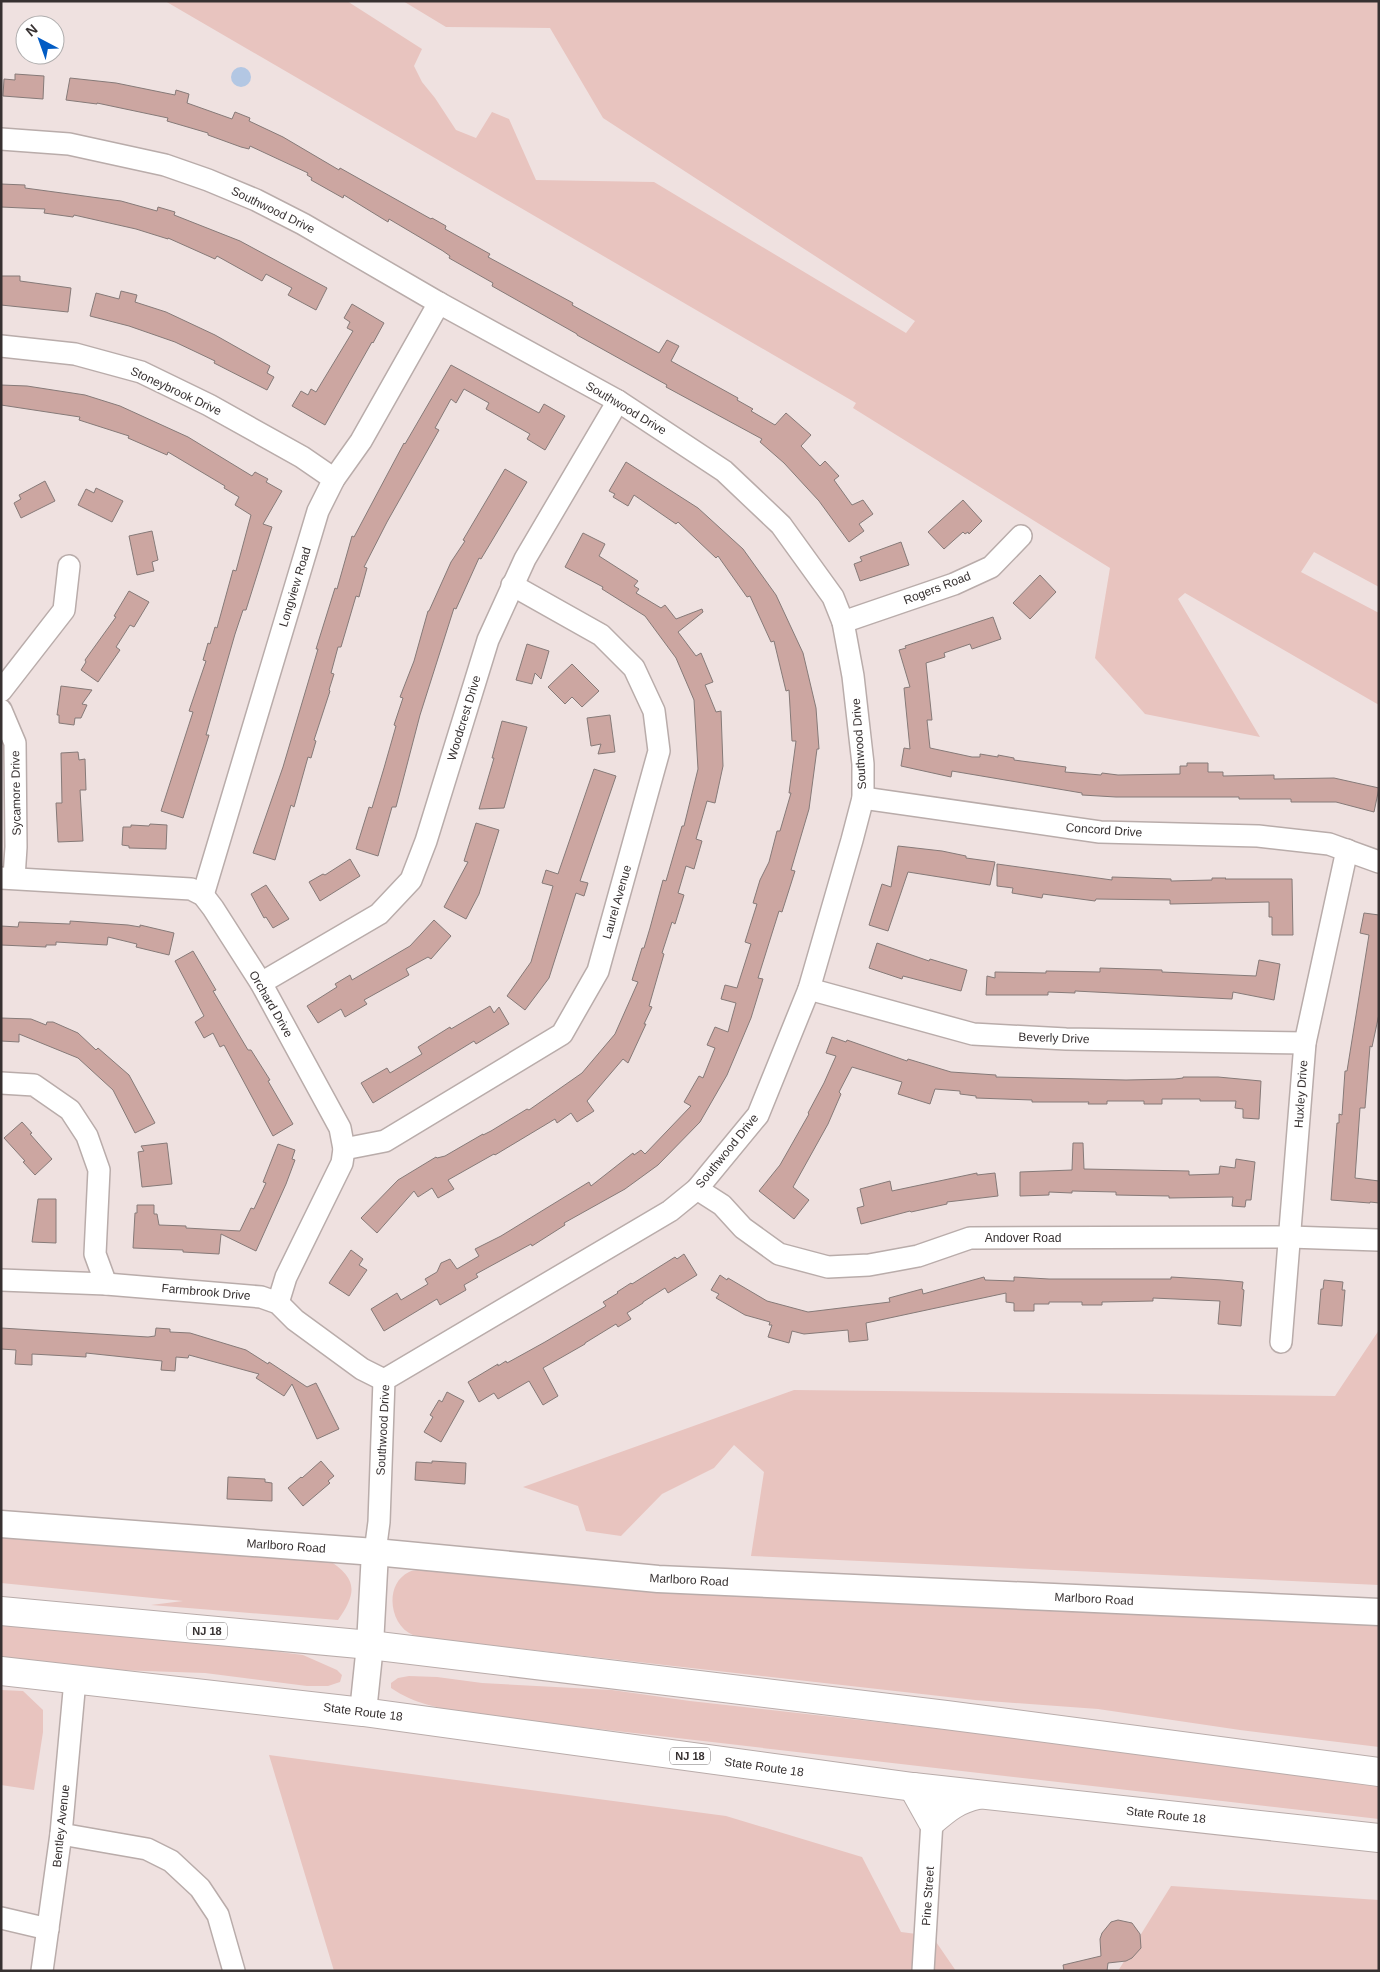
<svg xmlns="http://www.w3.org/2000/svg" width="1380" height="1972" font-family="Arial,sans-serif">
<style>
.green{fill:#e8c4bf}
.water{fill:#b3c7e3}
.building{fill:#cca6a1;stroke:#867a78}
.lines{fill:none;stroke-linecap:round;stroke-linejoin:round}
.minor-casing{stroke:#b9acaa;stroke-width:24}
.tertiary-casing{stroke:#b9acaa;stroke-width:29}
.trunk-casing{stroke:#b9acaa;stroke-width:30}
.minor{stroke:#fff;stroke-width:21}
.tertiary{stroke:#fff;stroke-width:26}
.trunk{stroke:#fff;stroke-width:28}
.labels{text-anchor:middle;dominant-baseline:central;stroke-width:4;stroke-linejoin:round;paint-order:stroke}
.shield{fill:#fff;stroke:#736f6f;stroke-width:1}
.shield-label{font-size:11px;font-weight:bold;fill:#373131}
.street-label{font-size:12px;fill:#373131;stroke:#fff}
</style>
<rect width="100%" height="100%" fill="#efe1e0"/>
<g class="green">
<path d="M165,1h182l75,48 -8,17 8,16 13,16 21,32 20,8 16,-26 17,7 27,61 118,2 252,151 9,-12 -312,-203 -53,-90 -104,-1 -43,-26h976v586l-65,-35 -13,20 78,41v92l-194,-112 -7,6 82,138 -115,-23 -50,-56 15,-90 -257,-160 3,-5z"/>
<path d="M1379,1330v255l-628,-29 13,-84 -30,-27 -20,23 -52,26 -41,42 -35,-5 -8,-25 -55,-19 271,-97 541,6z"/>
<path d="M1,1534l326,25c30,19 31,33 11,61l-187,-15 32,-4 -182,-18z"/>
<path d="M425,1569l255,21 699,34v123l-139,-17 -142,-21 -123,-9 -531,-60c-10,-2 -22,-2 -31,-5 -24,-10 -29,-51 -4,-63 4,-2 11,-2 16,-3z"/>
<path d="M1,1619l95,10 207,26 34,15 5,5 -2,7 -12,4h-21l-102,-13 -89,-3 -115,-12z"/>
<path d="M409,1676l28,1 45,6 130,7 78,11 689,77v41l-911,-105c-28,-6 -54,-10 -77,-26v-5l7,-5z"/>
<path d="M1,1690l22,1 20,19v22l-9,58 -33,-5z"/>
<path d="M269,1755l457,61 136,41 39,75 31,4 24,35h-622z"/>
<path d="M1171,1886l208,14v71h-261z"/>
</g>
<circle class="water" cx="241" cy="77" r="10"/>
<g class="building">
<path d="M15,74l29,2 -1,23 -40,-3 1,-17 11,1z"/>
<path d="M70,78l46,5 59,12 1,-5 13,4 -2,9 45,16 3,-7 15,6 -1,3 34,16 56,33 1,-2 91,51 1,-1 14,8 -1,3 45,25 -2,3 85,46 -1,2 87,48 8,-13 12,6 -8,15 67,37 -1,2 16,9 -2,2 24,14 11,-12 25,22 -10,11 19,20 5,-5 14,15 -5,4 18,25 11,-5 10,14 -14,10 5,7 -15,11 -30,-41 -35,-38 -24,-21 2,-3 -96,-52 1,-2 -90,-50v-1l-85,-48 1,-3 -44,-25 1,-2 -7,-5 -54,-32 -1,3 -44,-27 -1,3 -32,-18 1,-2 -5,-3 1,-2 -58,-27 -1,3 -8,-2 -33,-12v-2l-41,-12 1,-3 -71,-15v1l-31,-4z"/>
<path d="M1,184l24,1v3l96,13 36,10 1,-4 17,5 -1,3 66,26 87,47 -11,22 -28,-15 4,-7 -26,-14 -4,7 -45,-25 -2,3 -47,-21v1l-32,-10 -62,-14 -1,2 -29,-4 1,-4 -44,-2z"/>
<path d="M1,276h19v5l51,7 -3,24 -67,-7z"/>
<path d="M121,291l16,4 -2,7 31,10 49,23 55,31 -3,7 7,4 -7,13 -53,-27 1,-2 -40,-19 -46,-16 -39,-10 6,-23 23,6z"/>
<path d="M352,304l32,19 -11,20 -1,-1 -47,83 -33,-19 9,-15 7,4 3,-6 5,3 37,-61 -6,-3 3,-6 -6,-4z"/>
<path d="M451,365l88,48 5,-9 21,12 -20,34 -18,-11 3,-5 -44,-25 3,-6 -25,-14 -8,14 -5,-4 -16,29 4,2 -52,92 -23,45 3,1 -8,29 -3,-1 -15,51h-3l-7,26 3,1 -5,16 1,1 -16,49 2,1 -5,17 -3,-1 -14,50 -3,-2 -16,55 -22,-7 30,-86 35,-118h-2l19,-61 2,1 15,-53 2,1 50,-94 1,1z"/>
<path d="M1,385l26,1 58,9 35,11 68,31 64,39 3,-4 13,7 -2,3 16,9 -19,33 9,3 -26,83h-3l-8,24 -29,101h3l-26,83 -22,-7 32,-99 -4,-1 17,-50 -3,-1 5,-17 2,1 5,-17 2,1 16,-58 3,1 15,-56 -16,-10 4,-8 -15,-9 1,-2 -57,-34 -1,3 -39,-17 1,-2 -50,-16 1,-3 -79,-12z"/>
<path d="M626,462l72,46 45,41 33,46 27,58 13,55 3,41h-2l-8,60 -18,61 4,1 -13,41 -3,-1 -21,67 5,1 -12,39 -24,57 -27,47 -42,43 -33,24 -61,34 1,2 -33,21 -1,-2 -55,30 2,3 -14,8 2,5 -26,15 -3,-6 -53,32 -13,-22 26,-16 4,7 27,-16 -3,-5 12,-7 4,-9 9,-4 7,10 22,-13 -4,-7 26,-13 88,-54 2,4 42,-33 1,2 7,-5 4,4 46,-48 -7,-4 15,-26 4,2 12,-30 -8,-3 8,-18 13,5 8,-29 -15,-4 4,-14 12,3 14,-44 -6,-2 12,-38 -4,-1 7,-23 9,-18 8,-31h3l11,-38h-2l7,-52h-4l-3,-51 -3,1 -12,-50 -3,1 -21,-46 -3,1 -29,-41 -2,2 -38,-36 -2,2 -42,-29 -6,11 -15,-9 2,-3 -6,-3z"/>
<path d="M505,469l22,13 -46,77 -2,-1 -23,51 -2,-1 -34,107 -24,92h-4l-14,49 -22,-7 13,-42 3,1 12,-40 12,-42 -2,-1 9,-27 -3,-1 14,-36 14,-50h1l22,-49 14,-21 -2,-1z"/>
<path d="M45,481l10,20 -34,17 -7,-15 7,-4 -2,-4z"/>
<path d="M96,488l27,13 -11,21 -34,-17 8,-16 8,4z"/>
<path d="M963,500l19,21 -13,13 -1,-2 -3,2 -2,-2 -19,17 -16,-17z"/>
<path d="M152,531l6,29 -6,2 2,9 -17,4 -8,-39z"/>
<path d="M583,533l22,11 -6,12 39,25 -4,5 5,3 -3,4 25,15 4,-3 11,14 26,-10 1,3 -25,20 18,24 5,-3 12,29 -8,3 11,27 5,-1 2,55 -8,37 -8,-2 -11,38 6,2 -8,28 -8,-3 -8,27 6,2 -9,29 -3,-2 -10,31 2,1 -15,52 3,1 -8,17h2l-18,39 -5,-4 -36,42 7,10 -17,11 -6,-9 -14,10 -2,-4 -60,36 -1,-1 -46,26 6,9 -16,9 -6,-10 -14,9 -4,-6 -37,42 -16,-15 37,-38 38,-23 1,1 8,-2 38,-22v1l8,-4 36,-22 2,1 53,-37 33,-39 23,-52 -6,-2 10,-32h2l6,-20 13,-48 3,1 16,-55h2l14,-57 -4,-69 -18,-42 -31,-42 -43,-27 1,-2 -38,-20z"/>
<path d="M901,542l8,23 -49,16 -6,-17 8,-3 -2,-4z"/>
<path d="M1040,575l16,17 -26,27 -17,-16z"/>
<path d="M129,591l20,11 -15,25 -4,-2 -14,22 4,3 -22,32 -17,-12 5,-8 -1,-2 31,-43 -2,-1z"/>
<path d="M993,617l8,22 -29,10 -2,-5 -26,9 1,4 -19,6 6,57h-5l3,28 42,9h8v-3l18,3v-2l16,3v2l52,7 -1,5 36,3 1,-2 16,2 62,-1v-8h7v-3h21v9h15v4l51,-1v4l60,-1 45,10 -5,24 -38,-10h-45v-3h-52v-2h-123l-34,-2v-2l-130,-22 -1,6 -50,-11 3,-18 6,1 -6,-61 6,-1 -11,-37 7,-2 -1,-2z"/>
<path d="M527,644l22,7 -8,28 -6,-6 -3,11 -16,-4z"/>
<path d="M572,664l27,27 -17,16 -10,-10 -7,7 -17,-17z"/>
<path d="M61,686l31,4 -10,14 5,1 -6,13h-6l-1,7 -15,-2v-8h-2z"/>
<path d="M610,715l5,37 -17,2 3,-10 -10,2 -4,-28z"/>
<path d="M502,721l25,6 -23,81 -25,1 15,-51h-2z"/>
<path d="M78,752l1,8 6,-1 1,31h-6l3,51 -25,1 -2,-39h6l-1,-50z"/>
<path d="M594,769l22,7 -36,105 8,2 -4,13 -8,-3 -27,85 -24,32 -18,-14 24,-34 22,-76 -11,-3 4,-13 12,4z"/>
<path d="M476,823l23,7 -20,64 -13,25 -22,-12 24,-45 -4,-1z"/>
<path d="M150,824l17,1 -1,24 -37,-1v-2l-7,-1 1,-18h8v-2l18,1z"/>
<path d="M898,846l44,5 24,5v2l29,4 -5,23 -82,-13 -20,59 -19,-6 13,-41 9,3z"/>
<path d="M350,859l10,17 -40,25 -11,-19 14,-8 2,1z"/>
<path d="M997,864l115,16v-3l59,2v2l41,-1v-2h14l-1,1h67l1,56h-21v-18h-3v-15l-99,2v-4l-74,-1 -1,2 -52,-7 -1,4 -30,-5 1,-5 -16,-2z"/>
<path d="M266,885l23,34 -16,9 -7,-11 -2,1 -13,-24z"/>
<path d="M1364,913l15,2v99l-7,33 -2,-1 -5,62h-5l-5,70 24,3v22l-9,-1v1l-39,-3 6,-77h2v-9l3,1 3,-44h2l22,-136 -9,-2z"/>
<path d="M434,920l17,16 -20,23 -3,-2 -22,12 3,6 -45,25 3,4 -22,13 -4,-8 -23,14 -11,-17 30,-19 -2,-3 15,-9 2,5 58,-34z"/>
<path d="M70,921l58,4 12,2v-2l34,8 -5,22 -33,-8 1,-3 -29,-7 -1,8 -51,-3v3h-10v2l-45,-2v-19l17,1 1,-5 51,2z"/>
<path d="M877,943l52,18 1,-2 37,11 -6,21 -58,-15 -1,3 -33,-11z"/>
<path d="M193,951l23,39 -3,1 32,54 3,5h3l19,30 -2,1 25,43 -20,12 -49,-91 -4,2 -7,-14 -9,5 -9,-16 9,-6 -29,-55z"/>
<path d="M1259,960l21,4 -6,36 -41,-8 -1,7 -157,-8v2l-27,-1v3h-62l1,-19 8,2v-6l51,1v-2l54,1v-4l62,2v2l94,4z"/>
<path d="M490,1006l4,7 5,-6 10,17 -33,20 -2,-3 -101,62 -12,-20 26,-15 3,5 32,-19 -4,-7 32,-20 1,2z"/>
<path d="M1,1018l30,1 15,6 1,-3h6l25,11 18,17 2,-2 31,27 26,48 -20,10 -22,-43 -35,-32 -59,-24v8l-18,-1z"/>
<path d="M832,1037l14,5 1,-2 60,21 1,-2 43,13 45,3v2l130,3 49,-1 8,-1v-1h35l43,4 -2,38 -16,-1v-9l-8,-1 1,-7h-36v-2h-38v5h-18v-3h-37v3h-19l1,-2h-57v-2l-56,-2v-2l-16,-2v-3l-25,-2 -5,15 -32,-10 4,-12 -50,-15 -13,25 2,2 -13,30 -35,63 16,13 -15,19 -35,-28 21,-26 29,-51 -1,-1 16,-30 12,-27 -10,-3z"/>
<path d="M22,1122l10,11 -2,1 22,25 -17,16 -12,-13 2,-1 -21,-23z"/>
<path d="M167,1143l5,41 -30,3 -4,-35 6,-1 -3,-5z"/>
<path d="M1073,1143h10l1,26 105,2v4l30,-1 1,-8 15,2 1,-9 19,3 -4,38h-5l-1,7 -13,-1 1,-9 -64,1v-2l-53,-1v-3l-44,-1v2l-23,-1v3l-29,1v-24l52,-2z"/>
<path d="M278,1144l17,6 -3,9 3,1 -9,24 -30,67 -35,-17 -2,20 -36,-2v-2l-50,-2 2,-35h2v-8h17v9h3l2,11 27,1v2l54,3 11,-23 3,1 12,-26 -3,-1z"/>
<path d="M977,1173v2l18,-2 3,23 -51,6v2l-36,8 -1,-1 -49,13 -4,-16 7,-2 -4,-17 30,-8 2,10z"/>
<path d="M38,1199h18v44l-24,-1z"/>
<path d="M351,1250l12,9 -4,6 8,5 -18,26 -20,-13z"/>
<path d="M684,1254l13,21 -29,18 -3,-5 -22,14v1l-16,10 4,6 -13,8 -2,-3 -31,19v1l-42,24 15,28 -15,9 -14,-24 -31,18 -4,-6 -15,9 -11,-20 30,-18v2l8,-5 1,2 38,-21 61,-36 -3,-4 15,-9 -1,-1 14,-9 1,1 43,-27 2,2z"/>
<path d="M720,1275l7,5 1,-2 39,23 41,11 82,-10 -1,-4 33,-9 1,5 61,-17 1,3 29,1v-4l35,2h122v-2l51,3 21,2 -1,7 2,1 -3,36 -23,-2 2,-23 -67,-3v3l-51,1v3h-20v-3h-33v2h-15v7h-20v-8l-8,-1v-9l-140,30 2,17 -19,2 -1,-12 -44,4 -12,-3 -3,12 -21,-6 4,-12h-3l1,-3 -25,-7 -29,-17 3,-4 -8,-4z"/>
<path d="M1324,1280l19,2 -1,8h3l-3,36 -24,-2 3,-35h2z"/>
<path d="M1,1328l147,9 7,-1 1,-8 14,1v3l20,1 56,17 22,14 1,-2 38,25 9,-4 23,46 -22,10 -25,-55 -8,12 -28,-18 3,-4 -70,-19 -1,3 -12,-1 -1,14 -14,-1 1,-9 -76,-8v4l-54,-3v11l-17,-1 1,-14 -15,-1z"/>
<path d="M447,1392l17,9 -23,41 -17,-10 9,-15 -3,-2 9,-15 3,2z"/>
<path d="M321,1461l13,15 -6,5 2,2 -27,23 -15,-18 13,-11 1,1z"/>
<path d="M432,1461l34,2 -1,21 -50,-4 1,-18 16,1z"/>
<path d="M228,1477l37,2v3l7,1v18l-45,-2z"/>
<path d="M1118,1920l14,3 8,11 1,14 -9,10 -6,3 -18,2 -1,8h-43l-1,-6 38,-9 -1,-17 2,-6 9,-11z"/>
</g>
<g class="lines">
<g class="minor-casing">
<g id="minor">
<path d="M1,139l68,5 96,21 43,15 48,20 47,24 136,79 179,98 106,70 57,54 52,72 10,25 10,54 10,88v34l-11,42 -43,149 -51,126 -61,74 -27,22 -286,169 -5,142 -4,30"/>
<path d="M1,346l74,8 66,18 68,33 93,52 32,22"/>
<path d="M843,622l111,-38 37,-17 30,-31"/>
<path d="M1,691l63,-81 5,-44"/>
<path d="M1,710l14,33 1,104 -2,31"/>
<path d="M863,798l237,34 158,4 71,8 50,18"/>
<path d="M1,878l190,11 12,6 10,13 48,75 79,145 4,21 -2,14 -56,114 -8,26"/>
<path d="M203,895l115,-384 16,-32 27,-38 78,-138"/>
<path d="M261,983l118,-69 32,-34 15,-39 62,-201 37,-81 93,-158"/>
<path d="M809,989l164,45 93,5 239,4"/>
<path d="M1,1083l33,2 36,25 17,26 12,34 -4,84 11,30"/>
<path d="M344,1149l41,-8 177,-107 36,-63 61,-220 -5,-40 -20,-43 -33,-33 -89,-50"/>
<path d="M697,1189l25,16 21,23 36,26 49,13 41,-2 49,-9 52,-18 320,-1 88,3"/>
<path d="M1,1280l105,4 155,13 17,6 17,17 67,49 22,11"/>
<path d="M1281,1342l24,-299 42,-193"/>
<path d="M61,1834l86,15 24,12 29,27 18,27 16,56"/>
<path d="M1,1918l47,11"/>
<path d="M42,1971l19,-137 14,-154"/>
<path d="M923,1971l9,-150"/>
</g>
</g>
<g class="tertiary-casing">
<g id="tertiary">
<path d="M1,1524l374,28 283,27 721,33"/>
<path d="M363,1712l7,-67 5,-93"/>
</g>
</g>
<g class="trunk-casing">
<g id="trunk">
<path d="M1,1611l369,34 576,70 433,57"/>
<path d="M1,1671l362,41 550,75 466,51"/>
<path d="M913,1787l19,34c16,-14 25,-21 46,-26"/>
</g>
</g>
<use href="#minor" class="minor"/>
<use href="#tertiary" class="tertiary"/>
<use href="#trunk" class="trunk"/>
</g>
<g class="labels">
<g class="shield">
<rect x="187" y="1622.5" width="40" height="17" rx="4"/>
<rect x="670" y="1747.5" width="40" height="17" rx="4"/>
</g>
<g class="shield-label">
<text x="207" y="1631">NJ 18</text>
<text x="690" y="1756">NJ 18</text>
</g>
<g class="street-label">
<text transform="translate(273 210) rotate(26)">Southwood Drive</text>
<text transform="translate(176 391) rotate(25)">Stoneybrook Drive</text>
<text transform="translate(626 408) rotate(31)">Southwood Drive</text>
<text transform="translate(295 587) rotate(-73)">Longview Road</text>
<text transform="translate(937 588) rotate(-21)">Rogers Road</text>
<text transform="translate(464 718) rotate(-73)">Woodcrest Drive</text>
<text transform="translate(859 744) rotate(-94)">Southwood Drive</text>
<text transform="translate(16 793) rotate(-91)">Sycamore Drive</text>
<text transform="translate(1104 830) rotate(4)">Concord Drive</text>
<text transform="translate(617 902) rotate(-74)">Laurel Avenue</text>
<text transform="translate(271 1004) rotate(60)">Orchard Drive</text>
<text transform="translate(1054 1038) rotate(2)">Beverly Drive</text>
<text transform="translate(1301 1094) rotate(-86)">Huxley Drive</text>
<text transform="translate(727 1151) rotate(-51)">Southwood Drive</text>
<text x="1023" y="1238">Andover Road</text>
<text transform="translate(206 1292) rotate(5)">Farmbrook Drive</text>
<text transform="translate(383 1430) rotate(-87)">Southwood Drive</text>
<text transform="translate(286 1546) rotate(4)">Marlboro Road</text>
<text transform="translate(689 1580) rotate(3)">Marlboro Road</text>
<text transform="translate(1094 1599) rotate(3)">Marlboro Road</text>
<text transform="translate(363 1712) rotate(7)">State Route 18</text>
<text transform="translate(764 1767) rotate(8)">State Route 18</text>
<text transform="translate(1166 1815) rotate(6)">State Route 18</text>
<text transform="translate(61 1826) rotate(-84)">Bentley Avenue</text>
<text transform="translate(928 1896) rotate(-86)">Pine Street</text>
</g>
</g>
<rect width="1380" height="1972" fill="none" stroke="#373131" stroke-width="5"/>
<g transform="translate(40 40) rotate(319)"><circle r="24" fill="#ffffff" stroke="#afadad"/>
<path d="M0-4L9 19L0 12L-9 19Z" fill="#015bc4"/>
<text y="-8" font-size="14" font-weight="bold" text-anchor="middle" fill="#373131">N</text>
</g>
</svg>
